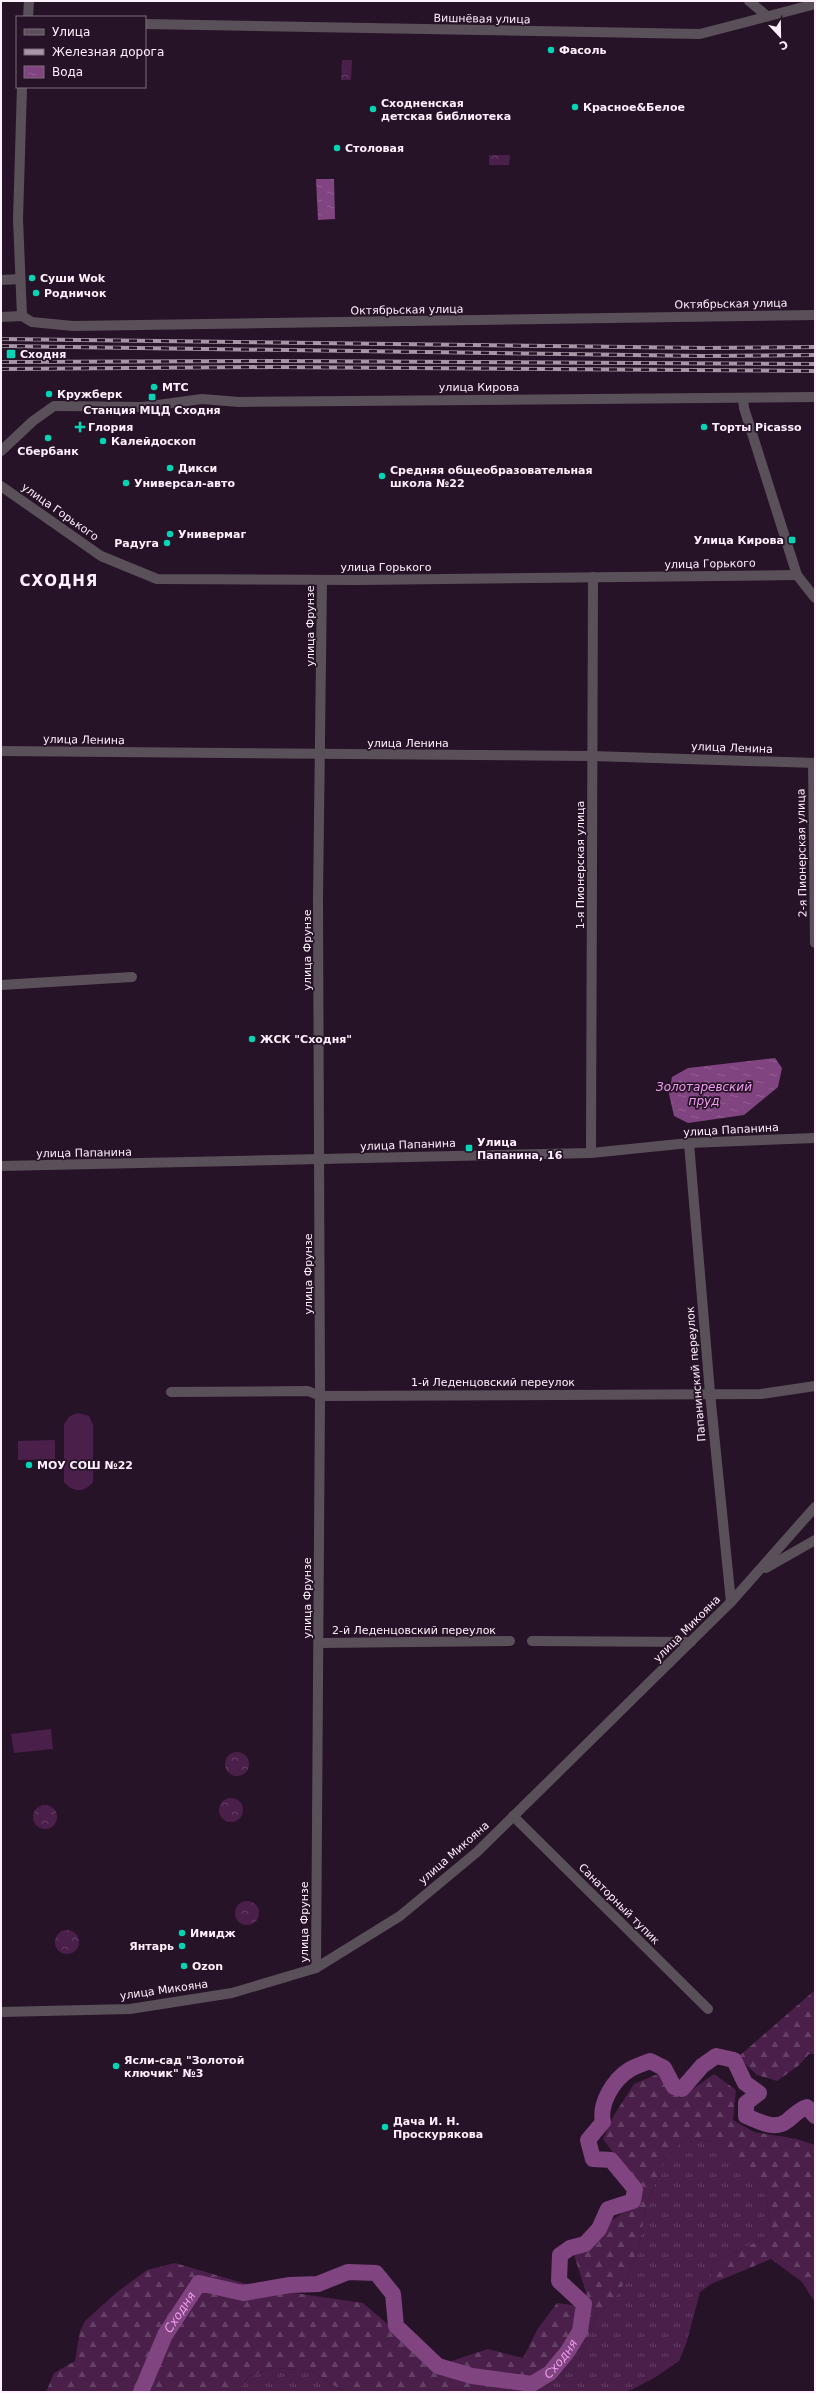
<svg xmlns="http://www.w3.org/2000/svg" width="816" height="2393" font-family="'DejaVu Sans',sans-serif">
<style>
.grass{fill:url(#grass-tufts)}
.forest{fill:url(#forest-firs)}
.park{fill:url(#park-crowns)}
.pitch{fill:#4a1f4a}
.water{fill:url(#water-ripples)}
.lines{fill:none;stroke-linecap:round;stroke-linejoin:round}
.river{stroke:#804480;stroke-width:16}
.minor{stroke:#5a505a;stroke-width:10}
.rail-casing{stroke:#a796a6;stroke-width:4}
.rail{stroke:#271327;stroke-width:2.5;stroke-dasharray:8;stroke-linecap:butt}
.poi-dot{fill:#04d5b6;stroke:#271327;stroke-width:1.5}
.labels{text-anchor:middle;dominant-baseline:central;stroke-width:3.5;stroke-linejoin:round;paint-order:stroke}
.street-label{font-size:11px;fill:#fef0fd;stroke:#271327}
.poi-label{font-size:11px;font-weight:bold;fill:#fef0fd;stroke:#271327;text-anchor:start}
.water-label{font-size:12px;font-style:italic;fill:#f29df1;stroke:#271327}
.district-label{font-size:15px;font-weight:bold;letter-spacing:1px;fill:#fef0fd;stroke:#271327}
</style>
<defs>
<pattern id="grass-tufts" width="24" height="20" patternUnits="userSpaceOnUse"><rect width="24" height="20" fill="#4a1f4a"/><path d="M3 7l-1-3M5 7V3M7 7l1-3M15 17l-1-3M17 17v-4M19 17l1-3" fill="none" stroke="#654065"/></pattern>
<pattern id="forest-firs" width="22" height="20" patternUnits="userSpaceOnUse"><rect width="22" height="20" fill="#4a1f4a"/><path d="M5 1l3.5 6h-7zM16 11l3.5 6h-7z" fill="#654065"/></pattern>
<pattern id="park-crowns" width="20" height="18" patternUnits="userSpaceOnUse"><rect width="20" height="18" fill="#4a1f4a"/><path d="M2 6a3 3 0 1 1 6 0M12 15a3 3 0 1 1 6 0" fill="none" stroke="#654065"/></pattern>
<pattern id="water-ripples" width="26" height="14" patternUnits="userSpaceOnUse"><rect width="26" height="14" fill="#804480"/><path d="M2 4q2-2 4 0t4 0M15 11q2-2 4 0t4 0" fill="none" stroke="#935f93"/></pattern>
</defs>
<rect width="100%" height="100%" fill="#271327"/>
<g class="grass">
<path d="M686,2138l25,3 20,20 35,28 5,46 -59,28 -1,21 -11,8 -13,49 -8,20 -25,17 -27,14h-133l55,-8 31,-25 17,-45 14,-10 18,-28 11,-34 6,-36 21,-50z"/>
<path d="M275,2368l37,3 29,19 8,2h-111l11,-16z"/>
</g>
<g class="forest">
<path d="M815,1990v64h-6l-11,12 -21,15 -20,-6 -19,-18z"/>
<path d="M660,2073l20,25 34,-24 22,16 -3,30 21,12 43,7 18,6v157l-13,-20 -31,-23 -60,25 1,-21 59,-28 -5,-46 -35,-28 -20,-20 -25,-3 -19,18 -21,50 -6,36 -11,34 -18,28 -14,10 -17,45 -31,25 -55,8h-145l-8,-2 -29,-19 -37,-3 -26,8 -11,16h-192l8,-19 21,-12 5,-30 5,-10 31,-28 31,-23 28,-7 85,25 103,15 73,63 52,-17 35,9 14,-28 20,-27 34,5 -17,-53 19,-10 14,-22 19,-12 10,-15 2,-10 -35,-47 11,-24 20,-31z"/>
</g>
<g class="park">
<path d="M342,60h10l-1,20h-10z"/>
<path d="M489,155h21l-1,10h-20z"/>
<circle cx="237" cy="1764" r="12"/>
<circle cx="231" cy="1810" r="12"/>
<circle cx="45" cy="1817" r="12"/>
<circle cx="247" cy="1913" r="12"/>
<circle cx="67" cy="1942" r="12"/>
</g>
<g class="pitch">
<path d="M78,1413l11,3 4,9v57c-9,11 -20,11 -29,0v-58l6,-8z"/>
<path d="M55,1440v19l-37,1v-19z"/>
<path d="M51,1729l2,20 -39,4 -3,-19z"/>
</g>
<g class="water">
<path d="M316,179h18l1,40 -17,1z"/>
<path d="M775,1058l7,10 -4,19 -34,28 -56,8 -14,-7 -5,-22 3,-17 16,-9z"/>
</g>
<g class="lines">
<path class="river" id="s1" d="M141,2392l24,-57 34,-52 44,10 47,-8 28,-1 30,-12 28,1 17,21 3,32 42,40 34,10 60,8 18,-11 18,-22 12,-20 4,-27 -25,-23 1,-26 10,-7 15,-4 14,-15 9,-20 25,-8 2,-12 -24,-29 -18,-1 -5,-19 15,-18c-4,-18 10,-42 26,-52 6,-4 14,-6 21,-9l14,7 10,19 8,2 20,-23 14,-10 18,4 11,23 14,10 -13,10v13c13,5 28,15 41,5 8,-6 11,-11 20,-14l8,9"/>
<g class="minor">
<path d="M749,1l18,15"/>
<path d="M28,17l1,-16"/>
<path d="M145,24l555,10 115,-30"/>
<path d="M1,280l19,-1"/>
<path d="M22,316l-4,-97 4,-132"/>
<path d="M1,317l21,-1 10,6 41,4 742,-11"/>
<path d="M743,398l1,10 53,167 18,23"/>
<path d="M1,451l32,-30 21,-15h4l85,1 59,-8 37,3 576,-5"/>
<path d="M1,486l100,70 56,23 201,1 439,-5"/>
<path d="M1,751l591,5 223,7"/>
<path d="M813,763l2,180"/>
<path d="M1,985l131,-8"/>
<path d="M689,1143l21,250 21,209"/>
<path d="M591,1153l2,-576"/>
<path d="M1,1166l590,-13 98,-10 126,-5"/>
<path d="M171,1392l137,-1 12,5 441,-2 54,-8"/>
<path d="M766,1568l49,-28"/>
<path d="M532,1641l159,1"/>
<path d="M319,1643l191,-2"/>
<path d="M513,1816l195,193"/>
<path d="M316,1968l4,-572 -2,-497 4,-319"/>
<path d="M1,2012l129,-3 102,-16 84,-25 84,-52 77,-64 254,-250 84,-95"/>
</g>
<g class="rail-casing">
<g id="rail">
<path d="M1,339l704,9 110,-1"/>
<path d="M1,346l703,10 111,-1"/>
<path d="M1,362l276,-1 538,3"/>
<path d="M1,369l271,-2 543,4"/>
</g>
</g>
<use href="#rail" class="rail"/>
</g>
<g class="poi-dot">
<circle cx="551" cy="50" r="4"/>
<circle cx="575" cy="107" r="4"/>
<circle cx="373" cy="109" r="4"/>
<circle cx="337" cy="148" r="4"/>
<circle cx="32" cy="278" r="4"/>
<circle cx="36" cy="293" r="4"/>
<rect x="6" y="349" width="10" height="10" rx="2"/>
<circle cx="154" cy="387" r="4"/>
<circle cx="49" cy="394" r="4"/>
<rect x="148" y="393" width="8" height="8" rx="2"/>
<path d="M78 421h4v4h4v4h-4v4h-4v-4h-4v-4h4z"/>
<circle cx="704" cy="427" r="4"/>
<circle cx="48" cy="438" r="4"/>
<circle cx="103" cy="441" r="4"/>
<circle cx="170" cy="468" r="4"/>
<circle cx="382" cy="476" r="4"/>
<circle cx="126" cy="483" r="4"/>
<circle cx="170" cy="534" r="4"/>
<rect x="788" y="536" width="8" height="8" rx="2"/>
<circle cx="167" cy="543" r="4"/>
<circle cx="252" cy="1039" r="4"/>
<rect x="465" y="1144" width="8" height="8" rx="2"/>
<circle cx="29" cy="1465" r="4"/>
<circle cx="182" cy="1933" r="4"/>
<circle cx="182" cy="1946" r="4"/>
<circle cx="184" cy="1966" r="4"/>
<circle cx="116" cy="2066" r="4"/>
<circle cx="385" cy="2127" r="4"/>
</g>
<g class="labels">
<g class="street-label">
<text transform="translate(482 19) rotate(1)">Вишнёвая улица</text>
<text transform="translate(731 304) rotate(-1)">Октябрьская улица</text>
<text transform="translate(407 310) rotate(-1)">Октябрьская улица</text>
<text x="479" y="387">улица Кирова</text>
<text transform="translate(60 512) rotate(35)">улица Горького</text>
<text transform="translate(710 564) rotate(-1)">улица Горького</text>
<text x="386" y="567">улица Горького</text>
<text transform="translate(310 626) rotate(-90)">улица Фрунзе</text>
<text transform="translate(84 740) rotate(1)">улица Ленина</text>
<text x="408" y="743">улица Ленина</text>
<text transform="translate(732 748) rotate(2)">улица Ленина</text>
<text transform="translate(802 853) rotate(-91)">2-я Пионерская улица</text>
<text transform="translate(580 865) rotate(-90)">1-я Пионерская улица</text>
<text transform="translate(307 950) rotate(-90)">улица Фрунзе</text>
<text transform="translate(731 1130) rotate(-3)">улица Папанина</text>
<text transform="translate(408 1145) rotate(-2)">улица Папанина</text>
<text transform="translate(84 1153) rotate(-1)">улица Папанина</text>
<text transform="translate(308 1274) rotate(-90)">улица Фрунзе</text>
<text transform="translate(696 1374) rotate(-95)">Папанинский переулок</text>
<text x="493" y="1382">1-й Леденцовский переулок</text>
<text transform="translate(307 1598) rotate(-90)">улица Фрунзе</text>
<text transform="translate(687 1629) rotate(-45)">улица Микояна</text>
<text x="414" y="1630">2-й Леденцовский переулок</text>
<text transform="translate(454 1853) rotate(-41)">улица Микояна</text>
<text transform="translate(619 1904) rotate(45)">Санаторный тупик</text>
<text transform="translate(304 1922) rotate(-90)">улица Фрунзе</text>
<text transform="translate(164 1990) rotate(-8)">улица Микояна</text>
</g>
<g class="poi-label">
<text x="559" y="50">Фасоль</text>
<text x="381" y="103">Сходненская<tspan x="381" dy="13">детская библиотека</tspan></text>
<text x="583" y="107">Красное&amp;Белое</text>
<text x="345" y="148">Столовая</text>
<text x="40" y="278">Суши Wok</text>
<text x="44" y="293">Родничок</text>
<text x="20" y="354">Сходня</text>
<text x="162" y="387">МТС</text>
<text x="57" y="394">Кружберк</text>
<text x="152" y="410" text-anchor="middle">Станция МЦД Сходня</text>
<text x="88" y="427">Глория</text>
<text x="712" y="427">Торты Picasso</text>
<text x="111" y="441">Калейдоскоп</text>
<text x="48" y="451" text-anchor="middle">Сбербанк</text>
<text x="178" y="468">Дикси</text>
<text x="390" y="470">Средняя общеобразовательная<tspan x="390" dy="13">школа №22</tspan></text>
<text x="134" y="483">Универсал-авто</text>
<text x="178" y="534">Универмаг</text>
<text x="784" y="540" text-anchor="end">Улица Кирова</text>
<text x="159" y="543" text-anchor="end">Радуга</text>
<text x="260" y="1039">ЖСК "Сходня"</text>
<text x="477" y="1142">Улица<tspan x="477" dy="13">Папанина, 16</tspan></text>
<text x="37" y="1465">МОУ СОШ №22</text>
<text x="190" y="1933">Имидж</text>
<text x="174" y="1946" text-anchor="end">Янтарь</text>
<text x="192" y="1966">Ozon</text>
<text x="124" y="2060">Ясли-сад "Золотой<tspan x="124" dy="13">ключик" №3</tspan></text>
<text x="393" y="2121">Дача И. Н.<tspan x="393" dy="13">Проскурякова</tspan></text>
</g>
<g class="water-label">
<text x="704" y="1087">Золотаревский<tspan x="704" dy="14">пруд</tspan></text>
<text stroke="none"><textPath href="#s1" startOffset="89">Сходня</textPath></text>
<text stroke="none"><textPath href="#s1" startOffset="557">Сходня</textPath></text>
</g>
<g class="district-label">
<text x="59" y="581">СХОДНЯ</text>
</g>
</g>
<rect width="816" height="2393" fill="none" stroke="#fef0fd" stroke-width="4"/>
<rect x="16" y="16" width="130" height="72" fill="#271327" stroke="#7d6b7d"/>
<rect x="24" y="29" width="20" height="6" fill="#5a505a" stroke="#7d6b7d"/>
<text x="52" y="36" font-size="12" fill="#fef0fd">Улица</text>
<rect x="24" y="49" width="20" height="6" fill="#a796a6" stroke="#7d6b7d"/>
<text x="52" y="56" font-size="12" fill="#fef0fd">Железная дорога</text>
<rect x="24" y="66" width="20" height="12" fill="url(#water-ripples)" stroke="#7d6b7d"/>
<text x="52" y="76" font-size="12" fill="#fef0fd">Вода</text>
<g transform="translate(780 36) rotate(158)" stroke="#271327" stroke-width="3" paint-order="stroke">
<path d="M0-3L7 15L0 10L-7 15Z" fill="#fef0fd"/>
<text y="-6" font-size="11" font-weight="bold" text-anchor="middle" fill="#fef0fd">С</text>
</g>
</svg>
